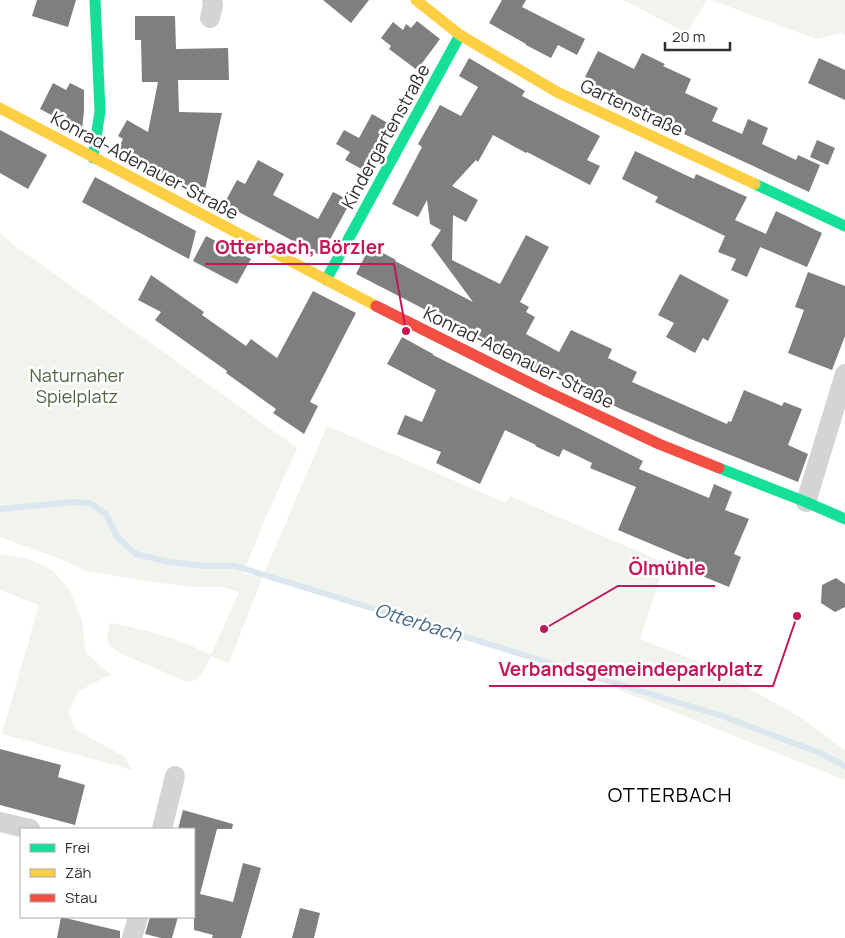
<svg xmlns="http://www.w3.org/2000/svg" width="845" height="938" font-family="Manrope,sans-serif">
<style>
.green{fill:#f0f4ed}
.lines{fill:none;stroke-linecap:round;stroke-linejoin:round}
.stream{stroke:#dce6ef;stroke-width:6}
.building{fill:#7f7f7f}
.street{stroke:#d4d4d4;stroke-width:20}
.fast{stroke:#16e098;stroke-width:11}
.slow{stroke:#ffcf43;stroke-width:11}
.jam{stroke:#f24e42;stroke-width:11}
.labels{text-anchor:middle;dominant-baseline:central;stroke-width:5;stroke-linejoin:round;paint-order:stroke}
.street-label{font-size:18px;fill:#2f2f2f;stroke:#fff}
.park-label{font-size:18px;fill:#4f6641;stroke:#fff}
.water-label{font-size:19px;font-style:italic;fill:#466988;stroke:#fff}
.quarter-label{font-size:20px;letter-spacing:1px;fill:#000;stroke:#fff}
.leader{fill:none;stroke:#c2185b;stroke-width:2}
.callout-dot{fill:#c2185b;stroke:#fff;stroke-width:2}
.callout-label{font-size:19px;text-anchor:middle;font-weight:bold;fill:#c2185b;stroke:#fff;stroke-width:5;stroke-linejoin:round;paint-order:stroke}
</style>
<rect width="100%" height="100%" fill="#fff"/>
<g class="green">
<path d="M623,0h84l-20,33z"/>
<path d="M711,0h134v35l-3,-2 -26,6z"/>
<path d="M0,233l14,12 283,203 -35,78 -19,48 20,2 -34,87 -18,-7 -8,16 -7,8 -9,2 -65,-28 -13,-8 -2,-8 3,-15c27,5 54,11 79,22 8,3 15,7 22,10l28,-63 -16,-5h-30l-60,-8 -50,-9 -20,-10 -63,-23z"/>
<path d="M327,426l179,77 4,-7 155,67 -25,76 72,28 91,52 42,31v30l-226,-90 3,-7 -358,-109z"/>
<path d="M0,554l29,5 24,12 16,18 13,31 4,33 25,22 -20,9 -13,9 -10,19 8,18 49,27 7,13 -130,-36 37,-129 -39,-15z"/>
</g>
<g class="lines">
<path class="stream" d="M0,509l73,-7 17,1 16,11 11,23 19,17 33,8 35,4h31l487,150 98,37 25,13"/>
</g>
<g class="building">
<path d="M37,0h39l-8,27 -36,-11z"/>
<path d="M323,0h46l-18,23z"/>
<path d="M502,0h24l-4,7 63,32 -8,16 -19,-10 -7,13 -25,-13v-1l-37,-21z"/>
<path d="M135,16h40l1,33 52,-1 1,32h-51l1,32 43,1 -18,81 -36,-16 -50,-29 5,-10 -5,-3 9,-16 21,12 10,-50h-16l-1,-42h-6z"/>
<path d="M417,21l23,18 -23,31 -28,-21 2,-3 -10,-8 12,-16 10,8 3,-6 5,4z"/>
<path d="M598,51l36,18 8,-16 23,11 -2,2 28,13 -6,14 33,15 -6,13 30,13 6,-15 20,9 -6,16 34,16 2,-5 22,10 -11,27 -125,-58 2,-5 -26,-12 1,-2 -48,-23 -2,5 -18,-9 3,-6 -11,-5z"/>
<path d="M469,58l56,33 -3,5 78,40 -13,24 13,6 -10,19 -63,-33 -1,1 -33,-18 -15,27 -2,-2 -24,26 26,14 -12,22 -13,-7 -1,45 48,24 26,-49 23,12 -29,55 9,5 -3,5 9,5 -9,17 33,18 12,-22 41,19 -4,9 29,14 -5,10 95,42 1,-3 3,1 13,-32 38,16 2,-4 18,7 -14,36 20,9 -10,28 -105,-42 -70,-30 -70,-33 -61,-30 -9,-6 1,-1 -128,-66 14,-28 26,14 -1,1 78,41 -42,-57 10,-15 -11,-6 -3,-24 -9,17 -26,-13 30,-57 -4,-3 22,-39 21,11 17,-29 -19,-11z"/>
<path d="M819,58l26,12v30l-37,-17z"/>
<path d="M53,83l13,7 4,-7 14,7v20l-2,21 -42,-22z"/>
<path d="M372,114l21,12 -26,46 -22,-12 5,-8 -14,-8 8,-14 15,8z"/>
<path d="M0,130l47,25 -19,34 -28,-16z"/>
<path d="M817,140l18,8 -7,17 -18,-8z"/>
<path d="M635,151l59,28 2,-5 51,23 -12,23 31,14 -19,43 -16,-7 5,-11 -18,-7 7,-16 -70,-34 3,-5 -36,-18z"/>
<path d="M258,160l26,14 -11,21 45,24 15,-27 18,9 -30,55 -97,-52 13,-24 8,4z"/>
<path d="M95,177l101,54 -7,28 -107,-57z"/>
<path d="M776,211l46,22 -15,34 -47,-20z"/>
<path d="M206,236l45,23 -14,25 -44,-23z"/>
<path d="M808,272l37,14v50l-13,34 -44,-17 16,-43 -9,-3z"/>
<path d="M680,274l49,26 -21,41 -5,-3 -8,15 -29,-16 8,-14 -16,-8z"/>
<path d="M151,275l53,37 -2,3 44,31 5,-7 26,19 36,-67 43,22 -46,89 8,4 -14,28 -31,-21 3,-4 -50,-36 1,-2 -72,-51 6,-8 -23,-12z"/>
<path d="M402,337l31,17v1l210,106 -4,8 70,29 5,-14 18,8 -7,18 24,9 -15,35 7,3 -12,30 -39,-16 4,-9 -76,-32 18,-43 -46,-19 2,-5 -29,-14 -4,8 -24,-11 1,-1 -31,-15 -25,54 -44,-21 5,-11 -44,-18 8,-19 17,7 14,-32 -49,-26z"/>
<path d="M836,578l9,6v23l-10,5 -14,-9 1,-18z"/>
<path d="M0,749l61,16 -3,12 27,8 -10,40 -75,-20z"/>
<path d="M183,810l50,14 -1,5h-15l-17,65 33,8 10,-39 18,5 -20,70h-29l1,-3 -19,-5v-101h-16z"/>
<path d="M300,908l20,5 -6,25h-22z"/>
<path d="M61,917l59,14v7h-63z"/>
<path d="M150,917h28l-6,21h-11l-16,-4z"/>
</g>
<g class="lines">
<g class="street">
<path d="M210,18l3,-13 -1,-5"/>
<path d="M806,502l39,-128"/>
<path d="M0,822l30,7"/>
<path d="M162,829l13,-53"/>
<path d="M132,938l6,-21"/>
</g>
<g class="fast">
<path d="M93,158l7,-47 -5,-111"/>
<path d="M755,184l90,42"/>
<path d="M326,280l134,-245"/>
<path d="M719,468l87,34 39,17"/>
</g>
<g class="slow">
<path d="M416,0l44,35 97,57 198,92"/>
<path d="M0,108l376,198"/>
</g>
<path class="jam" d="M376,306l170,85 113,53 60,24"/>
</g>
<g class="labels">
<g class="street-label">
<text transform="translate(632 107) rotate(25)">Gartenstraße</text>
<text transform="translate(385 136) rotate(-61)">Kindergartenstraße</text>
<text transform="translate(145 165) rotate(28)">Konrad-Adenauer-Straße</text>
<text transform="translate(519 357) rotate(26)">Konrad-Adenauer-Straße</text>
</g>
<g class="park-label">
<text x="77" y="375">Naturnaher<tspan x="77" dy="21">Spielplatz</tspan></text>
</g>
<g class="water-label">
<text transform="translate(418 622) rotate(17)">Otterbach</text>
</g>
<g class="quarter-label">
<text x="670" y="794">OTTERBACH</text>
</g>
</g>
<path class="leader" d="M406 331L394 264H205M544 629L618 586H715M797 616L773 686H489"/>
<g class="callout-dot">
<circle cx="406" cy="331" r="5"/>
<circle cx="544" cy="629" r="5"/>
<circle cx="797" cy="616" r="5"/>
</g>
<g class="callout-label">
<text x="300" y="254">Otterbach, Börzler</text>
<text x="667" y="575">Ölmühle</text>
<text x="631" y="676">Verbandsgemeindeparkplatz</text>
</g>
<rect x="20" y="828" width="175" height="90" fill="#ffffff" stroke="#acacac"/>
<rect x="30" y="844" width="25" height="8" fill="#16e098" stroke="#acacac"/>
<text x="65" y="853" font-size="15" fill="#2f2f2f">Frei</text>
<rect x="30" y="869" width="25" height="8" fill="#ffcf43" stroke="#acacac"/>
<text x="65" y="878" font-size="15" fill="#2f2f2f">Zäh</text>
<rect x="30" y="894" width="25" height="8" fill="#f24e42" stroke="#acacac"/>
<text x="65" y="903" font-size="15" fill="#2f2f2f">Stau</text>
<path d="M665 42v8h65v-8" fill="none" stroke="#2f2f2f" stroke-width="2.5"/>
<text x="672" y="42" font-size="15" fill="#2f2f2f" stroke="#ffffff" stroke-width="4" paint-order="stroke">20 m</text>
</svg>
